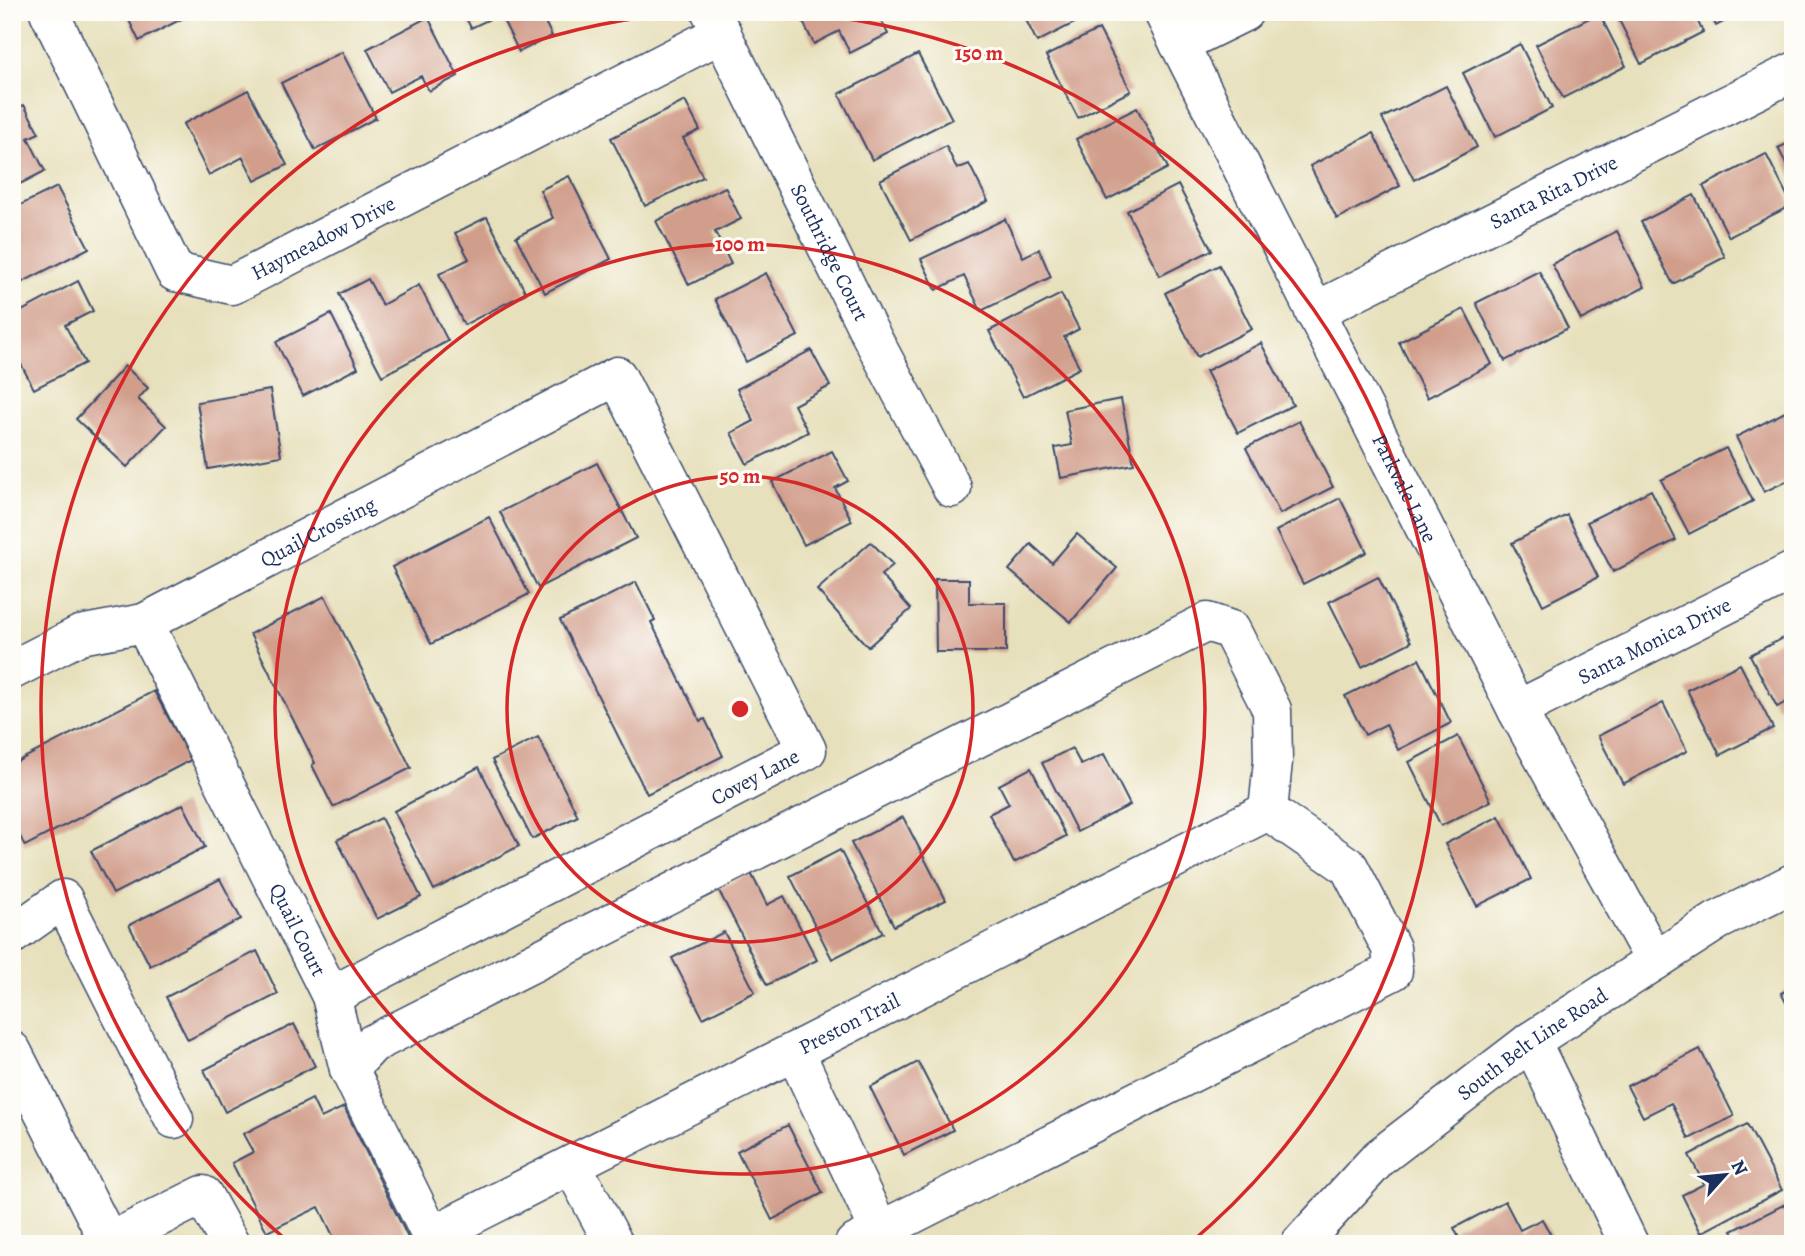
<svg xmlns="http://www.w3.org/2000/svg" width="1805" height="1256" font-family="Alegreya,serif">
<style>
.building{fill:#d19e8c}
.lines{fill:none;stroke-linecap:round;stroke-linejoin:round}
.minor-casing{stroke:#3a4a6c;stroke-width:41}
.major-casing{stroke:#3a4a6c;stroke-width:41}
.minor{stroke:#fff;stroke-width:38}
.major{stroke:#fff;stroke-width:38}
.ring{fill:none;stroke:#d62828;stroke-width:3.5}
.labels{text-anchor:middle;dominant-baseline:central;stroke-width:6;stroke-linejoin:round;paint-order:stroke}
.street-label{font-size:21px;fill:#1b2f5e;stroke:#fdfcf7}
.centre{fill:#d62828;stroke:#fdfcf7;stroke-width:3.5}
.ring-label{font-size:21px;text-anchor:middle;font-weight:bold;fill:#d62828;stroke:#fdfcf7;stroke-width:6;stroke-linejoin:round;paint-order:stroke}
</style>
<rect width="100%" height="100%" fill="#fdfcf7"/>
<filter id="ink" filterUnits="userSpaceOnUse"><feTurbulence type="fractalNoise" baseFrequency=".0143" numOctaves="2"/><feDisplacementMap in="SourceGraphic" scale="14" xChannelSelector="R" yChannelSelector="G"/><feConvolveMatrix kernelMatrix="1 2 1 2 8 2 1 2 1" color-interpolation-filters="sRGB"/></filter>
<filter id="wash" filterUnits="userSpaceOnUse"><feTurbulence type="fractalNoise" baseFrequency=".00686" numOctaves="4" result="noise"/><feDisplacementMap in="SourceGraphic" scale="28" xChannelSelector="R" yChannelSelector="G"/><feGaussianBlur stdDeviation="1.57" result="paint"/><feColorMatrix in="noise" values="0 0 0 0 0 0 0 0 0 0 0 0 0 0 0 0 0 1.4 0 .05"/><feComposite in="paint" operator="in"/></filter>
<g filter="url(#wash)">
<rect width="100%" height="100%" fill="#e7e0bc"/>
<g id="blocks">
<g class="building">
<path d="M125,12h70l-56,29z"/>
<path d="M463,12h77l12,24 -33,16 -19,-38 -29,14z"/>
<path d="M802,12h75l11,22 -38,19 -11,-22 -25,13 -15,-30z"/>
<path d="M1022,12h74l-59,30z"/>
<path d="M1615,12h78l10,20 -62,32z"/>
<path d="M1709,12h33l-26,14z"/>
<path d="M1599,13l27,53 -63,32 -27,-53z"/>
<path d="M428,17l30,59 -29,15 -8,-15 -32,16 -22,-43z"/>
<path d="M1099,29l32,62 -53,27 -32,-62z"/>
<path d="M1520,44l32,64 -57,29 -32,-64z"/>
<path d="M342,52l34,66 -61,32 -34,-67z"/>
<path d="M918,54l34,65 -80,41 -33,-66z"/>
<path d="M1446,86l31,61 -63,33 -32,-62z"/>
<path d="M248,90l39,75 -32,16 -12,-24 -34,18 -26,-51z"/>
<path d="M685,101l15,29 -17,8 20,39 -58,29 -34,-68z"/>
<path d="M24,105l15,28 -11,5 17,33 -33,17v-77z"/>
<path d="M1137,108l31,60 -61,32 -31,-61z"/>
<path d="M1373,133l27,53 -63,33 -27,-53z"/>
<path d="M1793,141v36l-15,-29z"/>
<path d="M946,146l11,23 12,-5 19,37 -77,39 -31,-60z"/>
<path d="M1766,154l26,51 -63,32 -26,-51z"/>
<path d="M569,176l42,83 -66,34 -29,-56 37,-19 -13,-28z"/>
<path d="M1178,185l34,65 -52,26 -33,-65z"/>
<path d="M57,187l32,61 -68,35 -9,-17v-57z"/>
<path d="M725,187l16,32 -26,13 16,32 -42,21 -33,-64z"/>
<path d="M1694,195l31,62 -52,27 -32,-62z"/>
<path d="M487,217l39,76 -62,32 -25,-51 30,-15 -14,-26z"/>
<path d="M1005,219l18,38 16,-8 12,28 -70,34 -17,-35 -28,14 -15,-31z"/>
<path d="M1617,231l28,56 -64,33 -29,-56z"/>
<path d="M1219,265l33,64 -55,28 -32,-64z"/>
<path d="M1539,271l29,57 -63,33 -29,-58z"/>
<path d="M766,273l32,63 -52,26 -31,-63z"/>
<path d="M368,279l14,26 37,-20 29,56 -66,35 -43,-82z"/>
<path d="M78,281l15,30 -28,14 20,38 -51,26 -22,-42v-31z"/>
<path d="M1061,294l18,35 -15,8 16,31 -57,29 -34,-66z"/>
<path d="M1464,309l28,55 -65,34 -28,-56z"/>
<path d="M331,314l27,54 -55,28 -27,-54z"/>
<path d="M1261,343l32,62 -55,28 -32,-62z"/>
<path d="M811,350l19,36 -36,19 14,27 -61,32 -16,-31 23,-12 -17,-32z"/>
<path d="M125,366l23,22 -10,11 28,27 -39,41 -51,-48z"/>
<path d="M270,390l11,66 -73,13 -11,-67z"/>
<path d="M1121,399l13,65 -73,14 -6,-30 17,-3 -7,-35z"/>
<path d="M1793,408v70l-29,14 -28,-55z"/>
<path d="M1299,421l34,66 -53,27 -34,-66z"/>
<path d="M1726,448l27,53 -64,33 -28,-54z"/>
<path d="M832,451l16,30 -13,7 17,33 -48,24 -32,-63z"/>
<path d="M597,463l39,75 -98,50 -38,-76z"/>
<path d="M1651,490l25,50 -63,32 -26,-50z"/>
<path d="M1340,498l27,54 -64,32 -27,-53z"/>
<path d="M1567,515l31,62 -55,28 -31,-62z"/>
<path d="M489,517l40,77 -98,50 -39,-77z"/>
<path d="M1077,534l40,34 -46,54 -62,-52 22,-26 21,19z"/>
<path d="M871,542l22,23 -12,10 30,34 -43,38 -51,-57z"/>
<path d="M1378,577l33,65 -49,25 -33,-65z"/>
<path d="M935,579h34v24h37v49h-70z"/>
<path d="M636,582l19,38 -4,2 49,99 5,-2 18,37 -76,38 -87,-174z"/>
<path d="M325,596l86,172 -78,39 -21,-42 3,-2 -65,-129z"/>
<path d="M1793,633v65l-16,9 -27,-52z"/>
<path d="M1419,659l32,64 -53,27 -12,-26 -21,11 -20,-39z"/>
<path d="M1740,664l33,64 -53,27 -33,-65z"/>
<path d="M154,691l37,69 -166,86 -13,-25v-57z"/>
<path d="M1663,703l24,48 -64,33 -25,-48z"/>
<path d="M1458,736l33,65 -50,25 -32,-64z"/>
<path d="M538,737l40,79 -46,23 -40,-79z"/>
<path d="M1072,748l9,17 23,-11 26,51 -53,27 -35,-69z"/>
<path d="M479,767l40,79 -85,44 -40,-79z"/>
<path d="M1031,768l35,68 -52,27 -25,-49 20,-10 -10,-19z"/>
<path d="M183,804l22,43 -92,47 -22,-43z"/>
<path d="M1499,816l32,63 -54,27 -32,-62z"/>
<path d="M903,817l43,83 -52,26 -43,-83z"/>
<path d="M381,818l40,79 -44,22 -40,-79z"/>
<path d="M840,850l43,83 -51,26 -42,-83z"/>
<path d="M751,873l16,32 17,-9 33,64 -50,25 -49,-96z"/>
<path d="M220,879l21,40 -91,47 -21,-41z"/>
<path d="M724,932l31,60 -52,26 -31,-60z"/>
<path d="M257,951l21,43 -90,46 -22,-43z"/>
<path d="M1793,987v29l-12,-23z"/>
<path d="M294,1024l21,42 -90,46 -21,-42z"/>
<path d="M1700,1049l34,67 -45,23 -18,-36 -28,14 -16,-31z"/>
<path d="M918,1062l35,68 -49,25 -34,-68z"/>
<path d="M312,1099l9,19 23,-11 67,137h-74l-18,-37 -52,25 -35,-69 21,-11 -10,-18z"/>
<path d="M1747,1124l35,66 -81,43 -19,-38 22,-11 -15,-29z"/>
<path d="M788,1125l35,68 -51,27 -35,-69z"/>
<path d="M1505,1201l15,29 22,-11 14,25h-94l-8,-16z"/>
<path d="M1785,1204l8,16v24h-54l-7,-13z"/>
</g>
</g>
</g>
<g filter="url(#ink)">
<use href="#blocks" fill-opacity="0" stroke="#3a4a6c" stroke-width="2"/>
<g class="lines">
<g class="minor-casing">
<g id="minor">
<path id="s1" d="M49,12l126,260 57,13 490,-252"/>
<path id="s2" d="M711,12l155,314 86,162"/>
<path id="s3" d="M1163,12l354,698 138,251"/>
<path d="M1179,44l65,-32"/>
<path id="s4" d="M1314,312l479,-240"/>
<path id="s5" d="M144,623l187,373 18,73 86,175"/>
<path id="s6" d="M12,670l68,-35 64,-12 473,-247 190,374 -476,246"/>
<path id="s7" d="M1517,710l276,-139"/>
<path d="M12,935l51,-36 111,220"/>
<path d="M1531,1041l98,203"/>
<path d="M795,1052l91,192"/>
<path d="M349,1069l23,-25 835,-422 24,8 41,80 1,51 -5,50"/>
<path d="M572,1165l42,79"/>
<path id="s8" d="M431,1236l837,-425"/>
<path d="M109,1242l94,-47 27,49"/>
<path d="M854,1244l539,-273 -2,-23 -42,-81 -81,-56"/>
</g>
</g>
<g class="major-casing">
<g id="major">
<path d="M12,1051l98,193"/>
<path id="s9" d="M1300,1244l80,-87 151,-116 186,-120 76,-38"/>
</g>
</g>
<use href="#minor" class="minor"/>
<use href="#major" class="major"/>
</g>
</g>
<g class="ring">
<circle cx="740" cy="709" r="233"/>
<circle cx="740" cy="709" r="465"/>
<path d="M291 1244A698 698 0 0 1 697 12M783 12A698 698 0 0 1 1189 1244"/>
</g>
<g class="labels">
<g class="street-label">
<text stroke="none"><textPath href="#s4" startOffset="268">Santa Rita Drive</textPath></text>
<text stroke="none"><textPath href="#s1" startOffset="450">Haymeadow Drive</textPath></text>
<text stroke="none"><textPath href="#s2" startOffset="268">Southridge Court</textPath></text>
<text stroke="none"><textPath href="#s3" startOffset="534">Parkvale Lane</textPath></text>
<text stroke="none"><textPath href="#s6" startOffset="338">Quail Crossing</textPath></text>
<text stroke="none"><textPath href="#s7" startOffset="154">Santa Monica Drive</textPath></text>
<text transform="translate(755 777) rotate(-28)">Covey Lane</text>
<text stroke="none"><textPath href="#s5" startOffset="343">Quail Court</textPath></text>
<text stroke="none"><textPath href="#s8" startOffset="469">Preston Trail</textPath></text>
<text stroke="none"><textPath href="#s9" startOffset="308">South Belt Line Road</textPath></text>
</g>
</g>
<circle cx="740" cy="709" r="10" class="centre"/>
<g class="ring-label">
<text x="979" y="60">150 m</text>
<text x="740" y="251">100 m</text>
<text x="740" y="483">50 m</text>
</g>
<rect width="1805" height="1256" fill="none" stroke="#fdfcf7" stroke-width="42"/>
<g transform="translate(1725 1175) rotate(63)" stroke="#fdfcf7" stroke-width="5" paint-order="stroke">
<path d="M0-5L12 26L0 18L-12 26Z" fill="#1b2f5e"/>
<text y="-10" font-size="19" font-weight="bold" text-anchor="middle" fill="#1b2f5e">N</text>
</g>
</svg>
